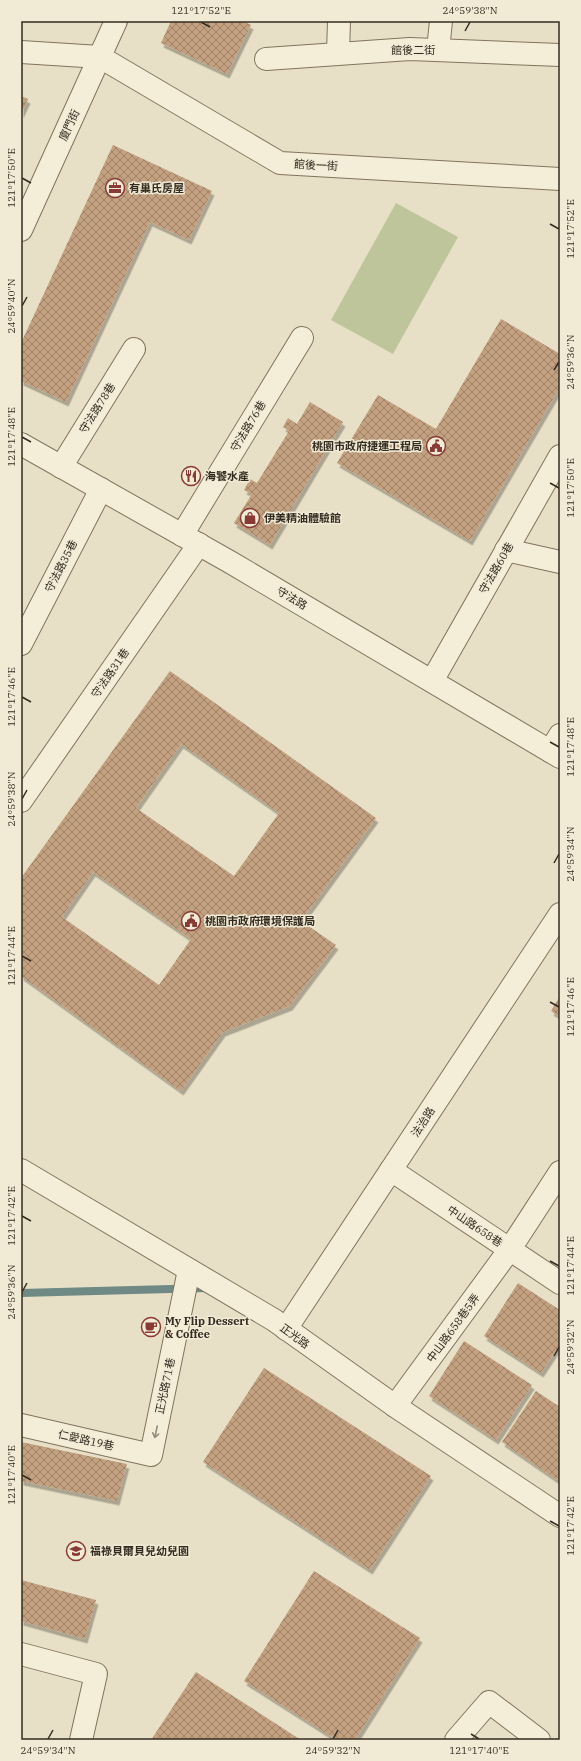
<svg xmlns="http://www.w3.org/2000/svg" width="581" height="1761" font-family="'IBM Plex Serif','Noto Sans TC',serif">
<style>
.pitch{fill:#bec59b}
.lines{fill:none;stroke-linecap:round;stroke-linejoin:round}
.stream{stroke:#6f8a85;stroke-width:8}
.building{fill:url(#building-cross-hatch);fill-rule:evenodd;filter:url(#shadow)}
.minor-casing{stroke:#82735e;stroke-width:24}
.minor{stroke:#f4eed8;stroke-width:22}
.oneway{stroke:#948c7c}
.ticks{fill:none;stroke:#342b20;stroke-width:1.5}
.labels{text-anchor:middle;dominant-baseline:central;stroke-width:3;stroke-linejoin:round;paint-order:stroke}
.street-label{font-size:11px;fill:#342b20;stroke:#f1ead5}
.poi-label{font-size:11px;font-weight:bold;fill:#342b20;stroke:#f1ead5;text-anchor:start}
.neatline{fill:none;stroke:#342b20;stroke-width:1.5}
.ticks-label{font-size:10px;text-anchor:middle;fill:#342b20}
</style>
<defs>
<pattern id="building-cross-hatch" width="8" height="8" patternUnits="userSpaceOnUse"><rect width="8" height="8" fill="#c2a080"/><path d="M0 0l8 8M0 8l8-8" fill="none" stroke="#9e8368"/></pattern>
<filter id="shadow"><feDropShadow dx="2.5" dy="4.5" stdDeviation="0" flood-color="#0004"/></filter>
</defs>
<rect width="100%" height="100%" fill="#e8e0c6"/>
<path class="pitch" d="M396,203l62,34 -65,117 -62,-34z"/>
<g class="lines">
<path class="stream" d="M21,1293l187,-5"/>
</g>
<g class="building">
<path d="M171,21h72l8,4 -24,49 -66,-31z"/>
<path d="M21,96l7,3 -7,15z"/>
<path d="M113,145l99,46 -23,49 -39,-18 -84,180 -45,-21v-38z"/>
<path d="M501,319l59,35v33l-90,154 -133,-78 41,-68 58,34z"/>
<path d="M310,402l33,20 -73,123 -36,-22 18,-29 -8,-4 6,-11 7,4 32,-52 -6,-4 5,-9 9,6z"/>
<path d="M170,671l206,147 -75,103 35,24 -46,61 -67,26 -42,59 -160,-115v-98zM181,744l98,69 -45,63 -98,-68zM93,872l98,67 -32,46 -97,-68z"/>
<path d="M560,996v21l-9,-6z"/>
<path d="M518,1283l42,27v34l-19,29 -57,-37z"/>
<path d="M464,1341l68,44 -36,55 -67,-44z"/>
<path d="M264,1368l167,108 -61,94 -167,-108z"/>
<path d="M536,1391l24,16v68l-3,5 -55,-38z"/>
<path d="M21,1442l106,22 -10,37 -96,-20z"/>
<path d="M314,1571l106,67 -65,102h-18l-93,-59z"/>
<path d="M21,1580l75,20 -11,39 -64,-18z"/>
<path d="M196,1672l105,68h-150z"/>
</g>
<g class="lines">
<g class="minor-casing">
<g id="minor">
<path d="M438,50l3,-29"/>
<path d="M21,52l79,5 180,106 280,16"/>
<path d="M338,53l1,-32"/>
<path d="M266,59l144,-10 150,6"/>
<path d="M21,230l95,-209"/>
<path d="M21,444l209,118 330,195"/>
<path d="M61,467l73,-118"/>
<path d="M182,535l120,-197"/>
<path d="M506,550l54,12"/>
<path d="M21,644l80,-155"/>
<path d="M432,681l128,-225"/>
<path d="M550,751l10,-16"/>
<path d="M21,801l178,-257"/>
<path d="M21,1170l253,150 121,86 165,110"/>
<path d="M391,1170l169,113"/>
<path d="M286,1329l274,-415"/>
<path d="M395,1406l115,-157 50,-77"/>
<path d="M21,1425l130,30 38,-185"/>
<path d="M21,1654l75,20 -15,66"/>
<path d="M456,1740l33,-38 50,38"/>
</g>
</g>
<use href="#minor" class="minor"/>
</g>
<defs><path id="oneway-shaft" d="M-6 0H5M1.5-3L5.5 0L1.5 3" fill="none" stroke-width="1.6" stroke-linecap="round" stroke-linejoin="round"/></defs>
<use class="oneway" href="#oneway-shaft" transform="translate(156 1432) rotate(102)"/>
<path class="ticks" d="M201,22l9,5M465,31l5,-9M22,178l9,5M550,224l9,5M22,306l5,-9M554,370l5,-8M22,437l9,5M550,483l9,5M22,697l9,5M550,742l9,5M22,799l5,-9M554,863l5,-9M22,956l9,5M550,1002l9,5M22,1216l9,5M550,1261l9,5M22,1292l5,-9M554,1356l5,-9M22,1475l9,5M550,1521l9,5M471,1734l8,5M48,1739l5,-9M333,1739l5,-9"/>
<defs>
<g id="office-ring" transform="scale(1)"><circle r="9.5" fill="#f1ead5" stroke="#893a35" stroke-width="1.5"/><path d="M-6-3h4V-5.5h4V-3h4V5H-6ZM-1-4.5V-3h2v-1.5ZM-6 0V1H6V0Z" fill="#893a35"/></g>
<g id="civic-ring" transform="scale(1)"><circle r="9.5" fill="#f1ead5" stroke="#893a35" stroke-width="1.5"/><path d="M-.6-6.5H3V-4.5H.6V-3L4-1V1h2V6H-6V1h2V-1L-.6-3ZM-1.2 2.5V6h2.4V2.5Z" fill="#893a35"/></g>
<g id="restaurant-ring" transform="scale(1)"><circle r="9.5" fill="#f1ead5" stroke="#893a35" stroke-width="1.5"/><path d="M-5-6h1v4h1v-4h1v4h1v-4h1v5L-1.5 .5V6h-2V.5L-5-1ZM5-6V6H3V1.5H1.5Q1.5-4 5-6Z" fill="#893a35"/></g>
<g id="shop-ring" transform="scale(1)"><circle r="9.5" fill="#f1ead5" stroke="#893a35" stroke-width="1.5"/><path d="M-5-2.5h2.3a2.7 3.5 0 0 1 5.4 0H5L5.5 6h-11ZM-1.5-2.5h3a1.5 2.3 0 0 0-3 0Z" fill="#893a35"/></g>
<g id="cafe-ring" transform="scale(1)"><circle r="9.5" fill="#f1ead5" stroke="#893a35" stroke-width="1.5"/><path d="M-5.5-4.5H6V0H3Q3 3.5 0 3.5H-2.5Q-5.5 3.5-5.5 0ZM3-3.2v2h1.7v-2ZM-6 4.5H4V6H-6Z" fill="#893a35"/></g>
<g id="school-ring" transform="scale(1)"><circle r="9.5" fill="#f1ead5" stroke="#893a35" stroke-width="1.5"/><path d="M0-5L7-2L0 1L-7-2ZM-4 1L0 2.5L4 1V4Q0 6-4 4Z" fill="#893a35"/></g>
</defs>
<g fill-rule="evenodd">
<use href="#office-ring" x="115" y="188"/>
<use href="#civic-ring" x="436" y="446"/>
<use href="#restaurant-ring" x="191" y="476"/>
<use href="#shop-ring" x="250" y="518"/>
<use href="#civic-ring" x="191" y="921"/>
<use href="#cafe-ring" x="151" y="1327"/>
<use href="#school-ring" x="76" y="1551"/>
</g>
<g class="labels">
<g class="street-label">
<text x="413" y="50">館後二街</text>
<text transform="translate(69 125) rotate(-65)">廈門街</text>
<text transform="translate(316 165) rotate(3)">館後一街</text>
<text transform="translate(97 408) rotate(-58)">守法路78巷</text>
<text transform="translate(248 426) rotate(-59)">守法路76巷</text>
<text transform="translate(61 566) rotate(-63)">守法路35巷</text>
<text transform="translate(496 568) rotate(-60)">守法路60巷</text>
<text transform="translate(292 598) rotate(31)">守法路</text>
<text transform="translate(110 673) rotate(-55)">守法路31巷</text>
<text transform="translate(423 1122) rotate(-57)">法治路</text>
<text transform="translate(475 1226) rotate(34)">中山路658巷</text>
<text transform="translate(453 1328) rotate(-54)">中山路658巷5弄</text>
<text transform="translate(295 1336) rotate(36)">正光路</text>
<text transform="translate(165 1386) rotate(-78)">正光路71巷</text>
<text transform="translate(86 1440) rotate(13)">仁愛路19巷</text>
</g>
<g class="poi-label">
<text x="129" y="188">有巢氏房屋</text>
<text x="422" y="446" text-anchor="end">桃園市政府捷運工程局</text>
<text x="205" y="476">海饕水產</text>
<text x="264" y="518">伊美精油體驗館</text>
<text x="205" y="921">桃園市政府環境保護局</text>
<text x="165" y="1321">My Flip Dessert<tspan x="165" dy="13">&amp; Coffee</tspan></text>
<text x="90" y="1551">福祿貝爾貝兒幼兒園</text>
</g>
</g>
<rect width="581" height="1761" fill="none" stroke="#f1ead5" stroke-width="44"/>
<rect x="22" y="22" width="537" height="1717" class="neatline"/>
<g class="ticks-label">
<text x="201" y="14">121°17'52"E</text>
<text x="470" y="14">24°59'38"N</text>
<text transform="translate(11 178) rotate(-90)" y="4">121°17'50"E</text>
<text transform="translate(570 229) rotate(-90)" y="4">121°17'52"E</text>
<text transform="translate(11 306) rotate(-90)" y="4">24°59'40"N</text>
<text transform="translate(570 362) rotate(-90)" y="4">24°59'36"N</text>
<text transform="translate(11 437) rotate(-90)" y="4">121°17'48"E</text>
<text transform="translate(570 488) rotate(-90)" y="4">121°17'50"E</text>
<text transform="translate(11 697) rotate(-90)" y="4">121°17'46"E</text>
<text transform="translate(570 747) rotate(-90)" y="4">121°17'48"E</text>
<text transform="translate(11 799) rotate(-90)" y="4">24°59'38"N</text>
<text transform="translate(570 854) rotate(-90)" y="4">24°59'34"N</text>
<text transform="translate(11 956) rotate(-90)" y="4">121°17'44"E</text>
<text transform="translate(570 1007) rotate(-90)" y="4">121°17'46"E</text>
<text transform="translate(11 1216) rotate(-90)" y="4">121°17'42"E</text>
<text transform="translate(570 1266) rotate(-90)" y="4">121°17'44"E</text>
<text transform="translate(11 1292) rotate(-90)" y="4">24°59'36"N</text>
<text transform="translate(570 1347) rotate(-90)" y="4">24°59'32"N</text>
<text transform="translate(11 1475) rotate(-90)" y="4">121°17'40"E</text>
<text transform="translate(570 1526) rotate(-90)" y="4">121°17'42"E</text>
<text x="48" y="1754">24°59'34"N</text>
<text x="333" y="1754">24°59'32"N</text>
<text x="479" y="1754">121°17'40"E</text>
</g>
</svg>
